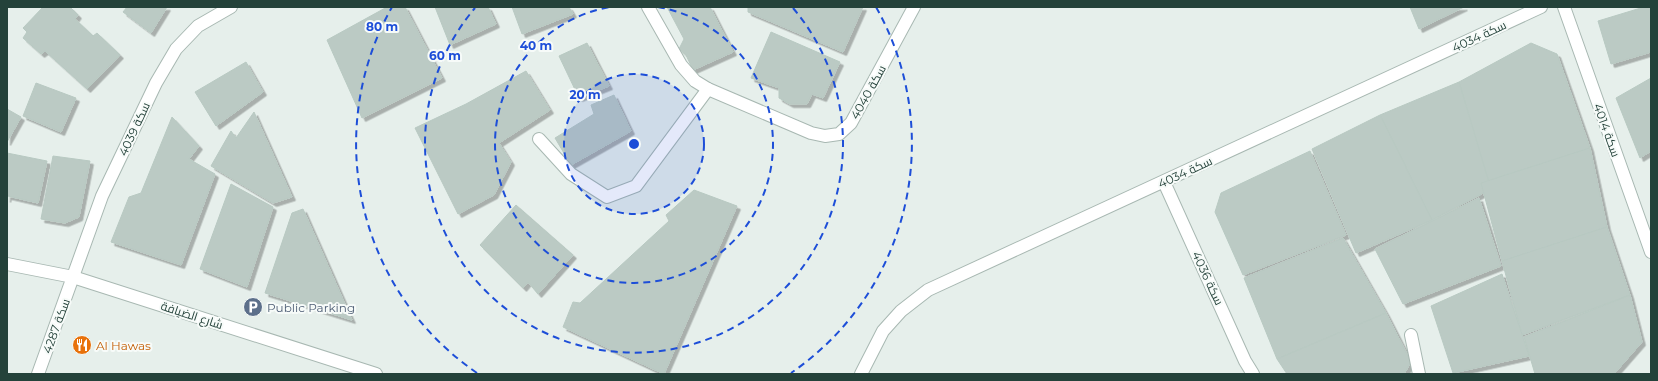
<svg xmlns="http://www.w3.org/2000/svg" width="1658" height="381" font-family="Montserrat,Cairo,sans-serif">
<style>
.building{fill:#bbcac4;stroke:#b8c9c2;filter:url(#shadow)}
.lines{fill:none;stroke-linecap:round;stroke-linejoin:round}
.minor-casing{stroke:#a8b8b2;stroke-width:14}
.minor{stroke:#fff;stroke-width:12}
.ring{fill:none;stroke:#1d4ed8;stroke-width:2;stroke-dasharray:7 5}
.labels{text-anchor:middle;dominant-baseline:central;stroke-width:4;stroke-linejoin:round;paint-order:stroke}
.street-label{font-size:12px;fill:#24423a;stroke:#f7fbf9}
.service-label{font-size:12px;fill:#4e5e75;stroke:#f7fbf9;text-anchor:start}
.food-label{font-size:12px;fill:#c56008;stroke:#f7fbf9;text-anchor:start}
.centre{fill:#1d4ed8;stroke:#f7fbf9;stroke-width:2}
.ring-label{font-size:12px;text-anchor:middle;font-weight:bold;fill:#1d4ed8;stroke:#f7fbf9;stroke-width:4;stroke-linejoin:round;paint-order:stroke}
</style>
<defs>
<filter id="shadow"><feDropShadow dx="3.5" dy="3.5" stdDeviation="0" flood-color="#0004"/></filter>
</defs>
<rect width="100%" height="100%" fill="#e6efeb"/>
<g class="building">
<path d="M43,7h27l8,8 -3,4 18,17 4,-3 23,22 -33,34 -42,-38 -4,3 -18,-16 4,-6 -4,-4z"/>
<path d="M127,7h40l-16,26 -28,-21z"/>
<path d="M387,7h18l37,71 -80,40 -35,-78z"/>
<path d="M435,7h53l8,17 -46,21z"/>
<path d="M512,7h57l4,7 -51,20z"/>
<path d="M667,7h43l23,45 -40,18 -7,-15 -7,-6 5,-10z"/>
<path d="M748,7h115l-20,45 -95,-40z"/>
<path d="M1410,7h54l-45,22z"/>
<path d="M1644,7h7v45l-40,12 -13,-43z"/>
<path d="M771,32l69,30 -17,36 -11,-4 -5,10h-17l-11,-6v-10l-28,-10z"/>
<path d="M587,43l22,43 -30,12 -20,-42z"/>
<path d="M1531,43l26,11 33,94 -103,33 -28,-99z"/>
<path d="M246,62l17,30 -47,34 -21,-34z"/>
<path d="M526,71l24,39 -51,33 12,19 -17,33 -36,19 -43,-86 51,-24z"/>
<path d="M1651,78v73l-11,7 -24,-60z"/>
<path d="M1459,82l32,107 -59,31 -52,-105z"/>
<path d="M36,83l40,15 -15,34 -38,-16z"/>
<path d="M614,95l17,36 -60,34 -16,-27 39,-24 -3,-9z"/>
<path d="M7,109l14,8 -14,25z"/>
<path d="M254,112l38,85 -19,6 -62,-37 20,-35 5,7z"/>
<path d="M1380,115l52,105 -76,33 -44,-104z"/>
<path d="M172,117l27,29 -10,13 26,15 -34,91 -70,-23 18,-45 12,-4z"/>
<path d="M1590,148l17,79 -105,34 -21,-78z"/>
<path d="M1310,151l36,84 -103,40 -28,-63 6,-19z"/>
<path d="M7,153l40,8 -9,42 -30,-7 -1,3z"/>
<path d="M53,156l37,5 -11,56 -14,6 -24,-4z"/>
<path d="M231,184l42,23 -26,80 -47,-18z"/>
<path d="M694,190l43,16 -73,168 -101,-47 10,-25 7,1 89,-82 -3,-6z"/>
<path d="M1479,198l22,68 -98,38 -28,-55z"/>
<path d="M516,205l57,50 -35,39 -10,-12 -5,6 -43,-43z"/>
<path d="M303,209l49,111 -87,-27 27,-80z"/>
<path d="M1607,227l23,68 -108,40 -20,-74z"/>
<path d="M1343,238l43,75 -109,46 -33,-81z"/>
<path d="M1502,274l27,82 -76,17 -22,-67z"/>
<path d="M1630,295l12,47 -28,32h-79l-11,-37z"/>
<path d="M1386,313l25,49 -7,12h-117l-10,-15z"/>
</g>
<g class="lines">
<g class="minor-casing">
<g id="minor">
<path d="M648,7l33,58 14,16 13,8 103,44 14,3 14,-2 12,-11 63,-116"/>
<path d="M1564,7l87,245"/>
<path d="M539,139l32,35 36,23 29,-11 72,-97"/>
<path d="M1164,182l81,179 8,13"/>
<path d="M7,264l66,13 303,97"/>
<path d="M1411,335l8,39"/>
<path d="M38,374l64,-178 54,-113 20,-34 22,-23 33,-19"/>
<path d="M861,374l22,-43 18,-20 27,-21 613,-283"/>
</g>
</g>
<use href="#minor" class="minor"/>
</g>
<circle cx="634" cy="144" r="70" fill="#1d4ed8" fill-opacity=".12"/>
<g class="ring">
<circle cx="634" cy="144" r="70"/>
<path d="M658 7A139 139 0 1 1 610 7"/>
<path d="M793 8A209 209 0 1 1 475 8"/>
<path d="M477 373A278 278 0 0 1 392 7M876 7A278 278 0 0 1 791 373"/>
</g>
<defs>
<g id="parking-disc" transform="scale(1)"><circle r="9.5" fill="#5c6f8a" stroke="#f7fbf9"/><path d="M-3.5-5.5H1a3.5 3.5 0 0 1 0 7H-1V5.5H-3.5ZM-1-3.4V-.6H.8a1.4 1.4 0 0 0 0-2.8Z" fill="#fff"/></g>
<g id="restaurant-disc" transform="scale(1)"><circle r="9.5" fill="#e8710a" stroke="#f7fbf9"/><path d="M-5-6h1v4h1v-4h1v4h1v-4h1v5L-1.5 .5V6h-2V.5L-5-1ZM5-6V6H3V1.5H1.5Q1.5-4 5-6Z" fill="#fff"/></g>
</defs>
<g fill-rule="evenodd">
<use href="#parking-disc" x="253" y="307"/>
<use href="#restaurant-disc" x="82" y="345"/>
</g>
<g class="labels">
<g class="street-label">
<text transform="translate(1479 36) rotate(-25)">سكة 4034</text>
<text transform="translate(868 92) rotate(-61)">سكة 4040</text>
<text transform="translate(134 129) rotate(-65)">سكة 4039</text>
<text transform="translate(1607 130) rotate(70)">سكة 4014</text>
<text transform="translate(1185 172) rotate(-25)">سكة 4034</text>
<text transform="translate(1208 278) rotate(65)">سكة 4036</text>
<text transform="translate(192 315) rotate(18)">شارع الضيافة</text>
<text transform="translate(56 326) rotate(-70)">سكة 4287</text>
</g>
<g class="service-label">
<text x="267" y="307">Public Parking</text>
</g>
<g class="food-label">
<text x="96" y="345">Al Hawas</text>
</g>
</g>
<circle cx="634" cy="144" r="6" class="centre"/>
<g class="ring-label">
<text x="382" y="31">80 m</text>
<text x="536" y="50">40 m</text>
<text x="445" y="60">60 m</text>
<text x="585" y="99">20 m</text>
</g>
<rect width="1658" height="381" fill="none" stroke="#24423a" stroke-width="16"/>
</svg>
